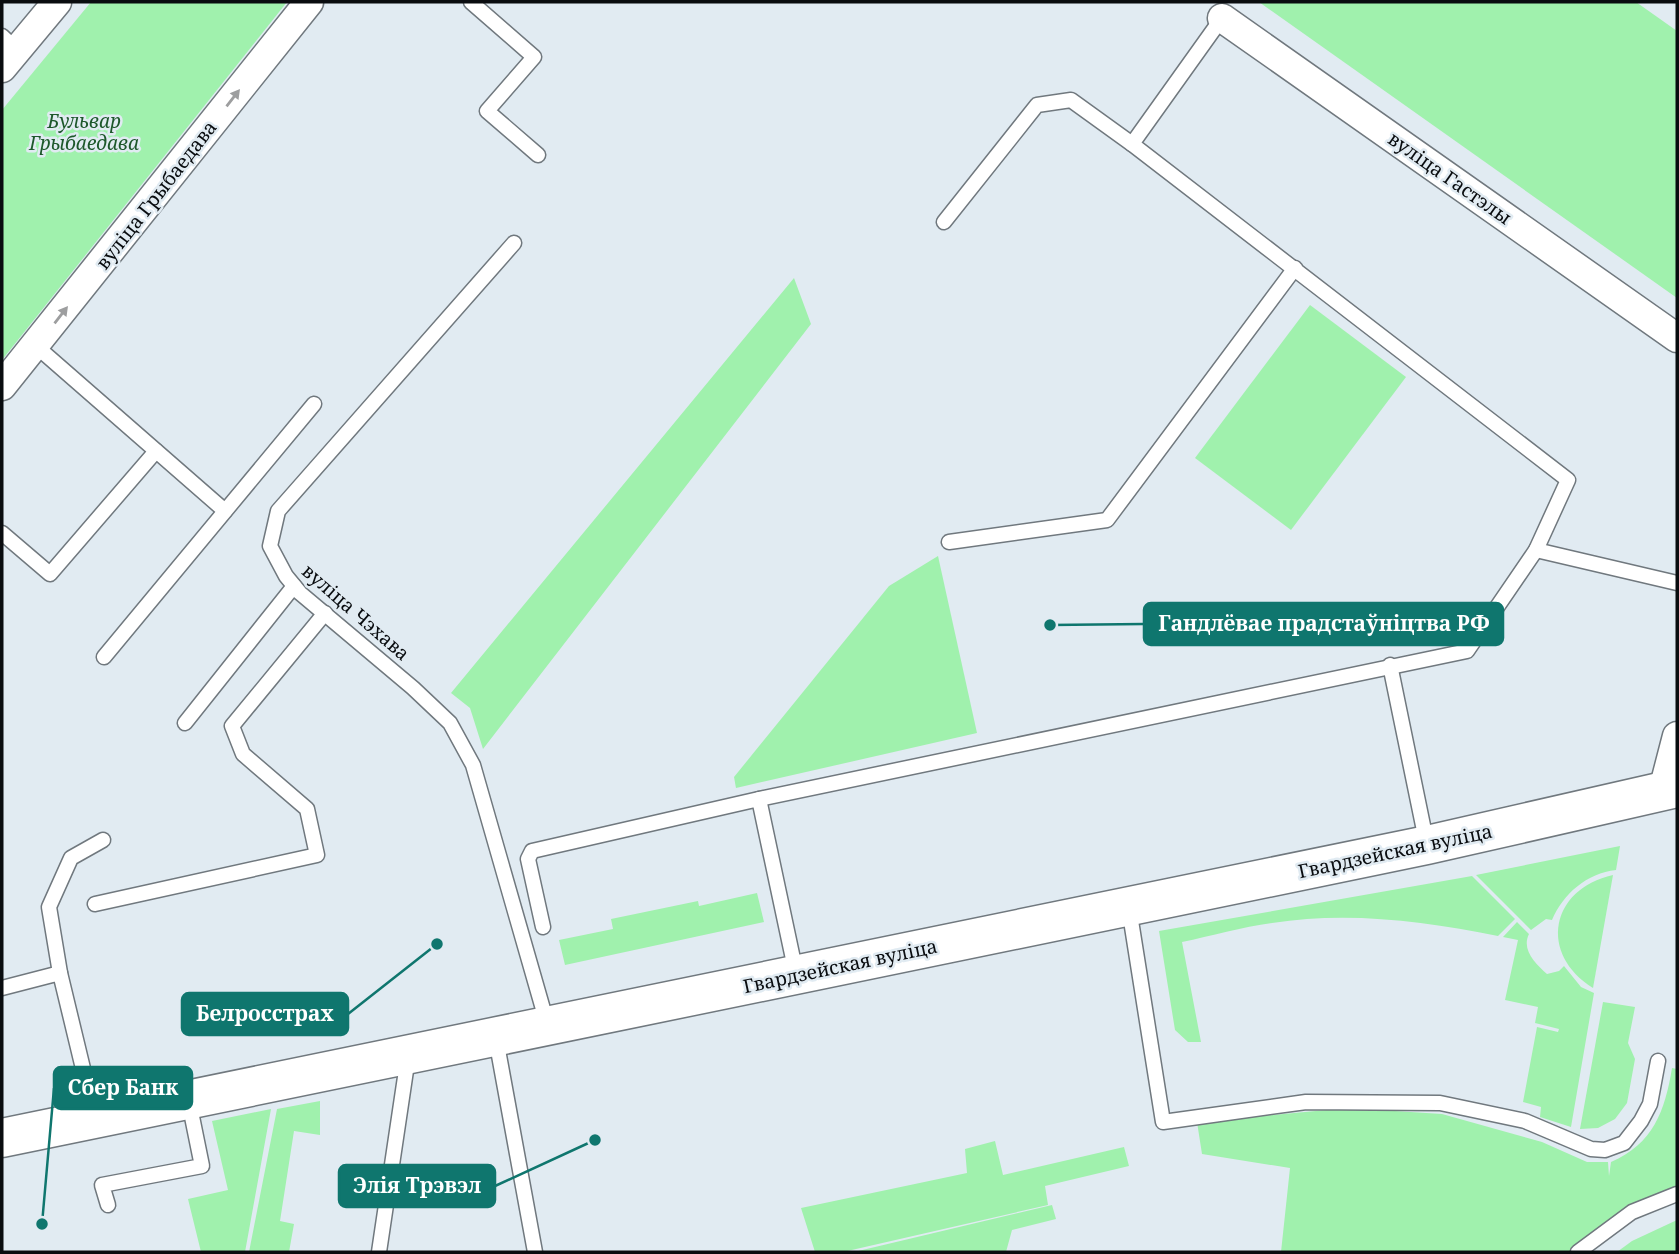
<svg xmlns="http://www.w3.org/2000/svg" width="1679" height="1254" font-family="'Noto Serif',serif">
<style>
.green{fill:#a0f1ad}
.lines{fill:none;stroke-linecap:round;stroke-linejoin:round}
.lane-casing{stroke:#70787e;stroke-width:17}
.street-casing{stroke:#70787e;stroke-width:31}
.secondary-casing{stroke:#70787e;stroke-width:41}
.lane{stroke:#fff;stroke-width:14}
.street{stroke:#fff;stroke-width:28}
.secondary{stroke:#fff;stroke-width:38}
.oneway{fill:#9d9e9f}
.labels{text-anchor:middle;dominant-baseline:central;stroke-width:5;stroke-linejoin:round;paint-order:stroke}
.park-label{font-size:19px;font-style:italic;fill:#1d582b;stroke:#e1ebf2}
.street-label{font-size:19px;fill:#090c0f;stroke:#e1ebf2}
.leader{fill:none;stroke:#0f766e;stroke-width:2.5}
.callout-dot{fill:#0f766e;stroke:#e1ebf2;stroke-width:2.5}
.callout{fill:#0f766e;stroke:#0f766e;stroke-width:2.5}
.callout-label{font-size:21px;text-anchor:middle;font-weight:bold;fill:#fff}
</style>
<rect width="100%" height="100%" fill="#e1ebf2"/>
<g class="green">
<path d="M91,2h196l-285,358v-250z"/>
<path d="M1259,2h377l41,29v267z"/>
<path d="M794,278l17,46 -328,425 -13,-41 -19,-15z"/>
<path d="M1310,305l96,72 -115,153 -96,-72z"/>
<path d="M938,556l39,177 -241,55 -2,-11 155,-191z"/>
<path d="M1620,846l-4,24c-29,3 -53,24 -64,50l-6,-1 -15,11 -55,-55z"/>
<path d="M1613,875l-20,113c-55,-34 -43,-99 20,-113z"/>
<path d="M1472,876l43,43 -17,17c-74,-15 -151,-25 -226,-13 -30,4 -61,13 -90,19l19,100h-13l-13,-12 -16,-99z"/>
<path d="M757,893l7,29 -199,43 -6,-25 54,-11 -2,-10 87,-18 1,5z"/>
<path d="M1517,922l12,12c-8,16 7,30 18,40l12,-3 5,-5 17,21 13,6 -23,134 -31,-10 1,-10 -18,-5 14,-75 21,5 1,-3 -24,-6 3,-16 -33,-7 13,-60 -15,-3z"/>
<path d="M1603,1002l32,5 -7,36 7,16 -8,44 -12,16 -17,9 -18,1z"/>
<path d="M1672,1068l5,1v119l-47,20 -56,38 -4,6h-289l9,-84 -88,-14 -5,-32 151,-14 94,6 100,28 45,20h21l1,14 2,-14c42,-18 54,-51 61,-94z"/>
<path d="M320,1101v34l-26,-4 -14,90 14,3 -5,28h-40l28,-143z"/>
<path d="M271,1109l-26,143h-44l-13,-53 40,-9 -16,-69z"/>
<path d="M995,1141l8,34 121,-28 5,19 -84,20 3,19 -205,47h-28l-14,-44 166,-35 -2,-24z"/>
<path d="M1052,1205l4,14 -44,11 -6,22h-152z"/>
<path d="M1677,1220v32h-60l15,-11z"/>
</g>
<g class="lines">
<g class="lane-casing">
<g id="lane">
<path d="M471,2l63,55 -47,54 51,44"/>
<path d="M2,36l15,14"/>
<path d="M944,222l93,-117 34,-5 61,44"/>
<path d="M514,243l-236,268 -8,35 16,30 14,17 113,95 37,35 23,42 74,258"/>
<path d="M36,346l189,165"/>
<path d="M2,533l48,41 106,-123"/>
<path d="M949,542l158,-22 188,-252"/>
<path d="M1536,550l141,33"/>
<path d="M104,657l210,-253"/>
<path d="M1390,665l37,180"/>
<path d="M185,723l109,-137"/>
<path d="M759,799l708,-148 69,-101 32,-70 -436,-336 90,-126"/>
<path d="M95,904l222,-49 -10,-46 -64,-55 -11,-28 93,-113"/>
<path d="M1129,908l34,214 143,-20 134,1 85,18 66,28 14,1 19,-7 17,-22 9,-17 8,-43"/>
<path d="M543,927l-15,-68 4,-8 227,-52 37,174"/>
<path d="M60,973l-11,-66 22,-49 32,-18"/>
<path d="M2,988l58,-15 26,108 13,34"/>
<path d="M496,1039l39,213"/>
<path d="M108,1205l-6,-20 100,-19 -13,-64"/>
<path d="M379,1252l29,-195"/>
<path d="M1578,1252l54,-40 45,-18"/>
</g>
</g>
<g class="street-casing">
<g id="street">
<path d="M1222,18l455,320"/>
<path d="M2,68l55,-66"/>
<path d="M2,386l307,-384"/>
<path d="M1663,790l14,-54"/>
</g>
</g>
<g class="secondary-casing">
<path id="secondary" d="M2,1138l1425,-293 250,-57"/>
</g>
<use href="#lane" class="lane"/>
<use href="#street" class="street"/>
<use href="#secondary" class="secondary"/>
</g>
<defs><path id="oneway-solid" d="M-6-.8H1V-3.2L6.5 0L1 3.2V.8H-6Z" transform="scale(1.75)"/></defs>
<g class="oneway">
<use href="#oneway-solid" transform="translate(233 98) rotate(-52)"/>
<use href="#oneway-solid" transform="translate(61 315) rotate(-52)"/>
</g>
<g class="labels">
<g class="park-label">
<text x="84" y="121">Бульвар<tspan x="84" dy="22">Грыбаедава</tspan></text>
</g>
<g class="street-label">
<text transform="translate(1450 178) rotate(35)">вуліца Гастэлы</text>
<text transform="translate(156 195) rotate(-52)">вуліца Грыбаедава</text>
<text transform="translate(356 612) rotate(41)">вуліца Чэхава</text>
<text transform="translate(1395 851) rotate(-12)">Гвардзейская вуліца</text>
<text transform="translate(840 966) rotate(-12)">Гвардзейская вуліца</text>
</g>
</g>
<path class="leader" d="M1050 625L1144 624M437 944L348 1014M42 1224L54 1088M595 1140L495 1186"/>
<g class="callout-dot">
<circle cx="1050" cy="625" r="7"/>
<circle cx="437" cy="944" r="7"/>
<circle cx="42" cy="1224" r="7"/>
<circle cx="595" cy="1140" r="7"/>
</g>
<g class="callout">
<rect x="1144" y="603" width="359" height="42" rx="7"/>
<rect x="182" y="993" width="166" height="42" rx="7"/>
<rect x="54" y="1067" width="138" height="42" rx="7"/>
<rect x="339" y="1165" width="156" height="42" rx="7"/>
</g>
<g class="callout-label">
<text x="1324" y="631">Гандлёвае прадстаўніцтва РФ</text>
<text x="265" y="1021">Белросстрах</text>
<text x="123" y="1095">Сбер Банк</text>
<text x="417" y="1193">Элія Трэвэл</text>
</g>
<rect width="1679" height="1254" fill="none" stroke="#090c0f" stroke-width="7"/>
</svg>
